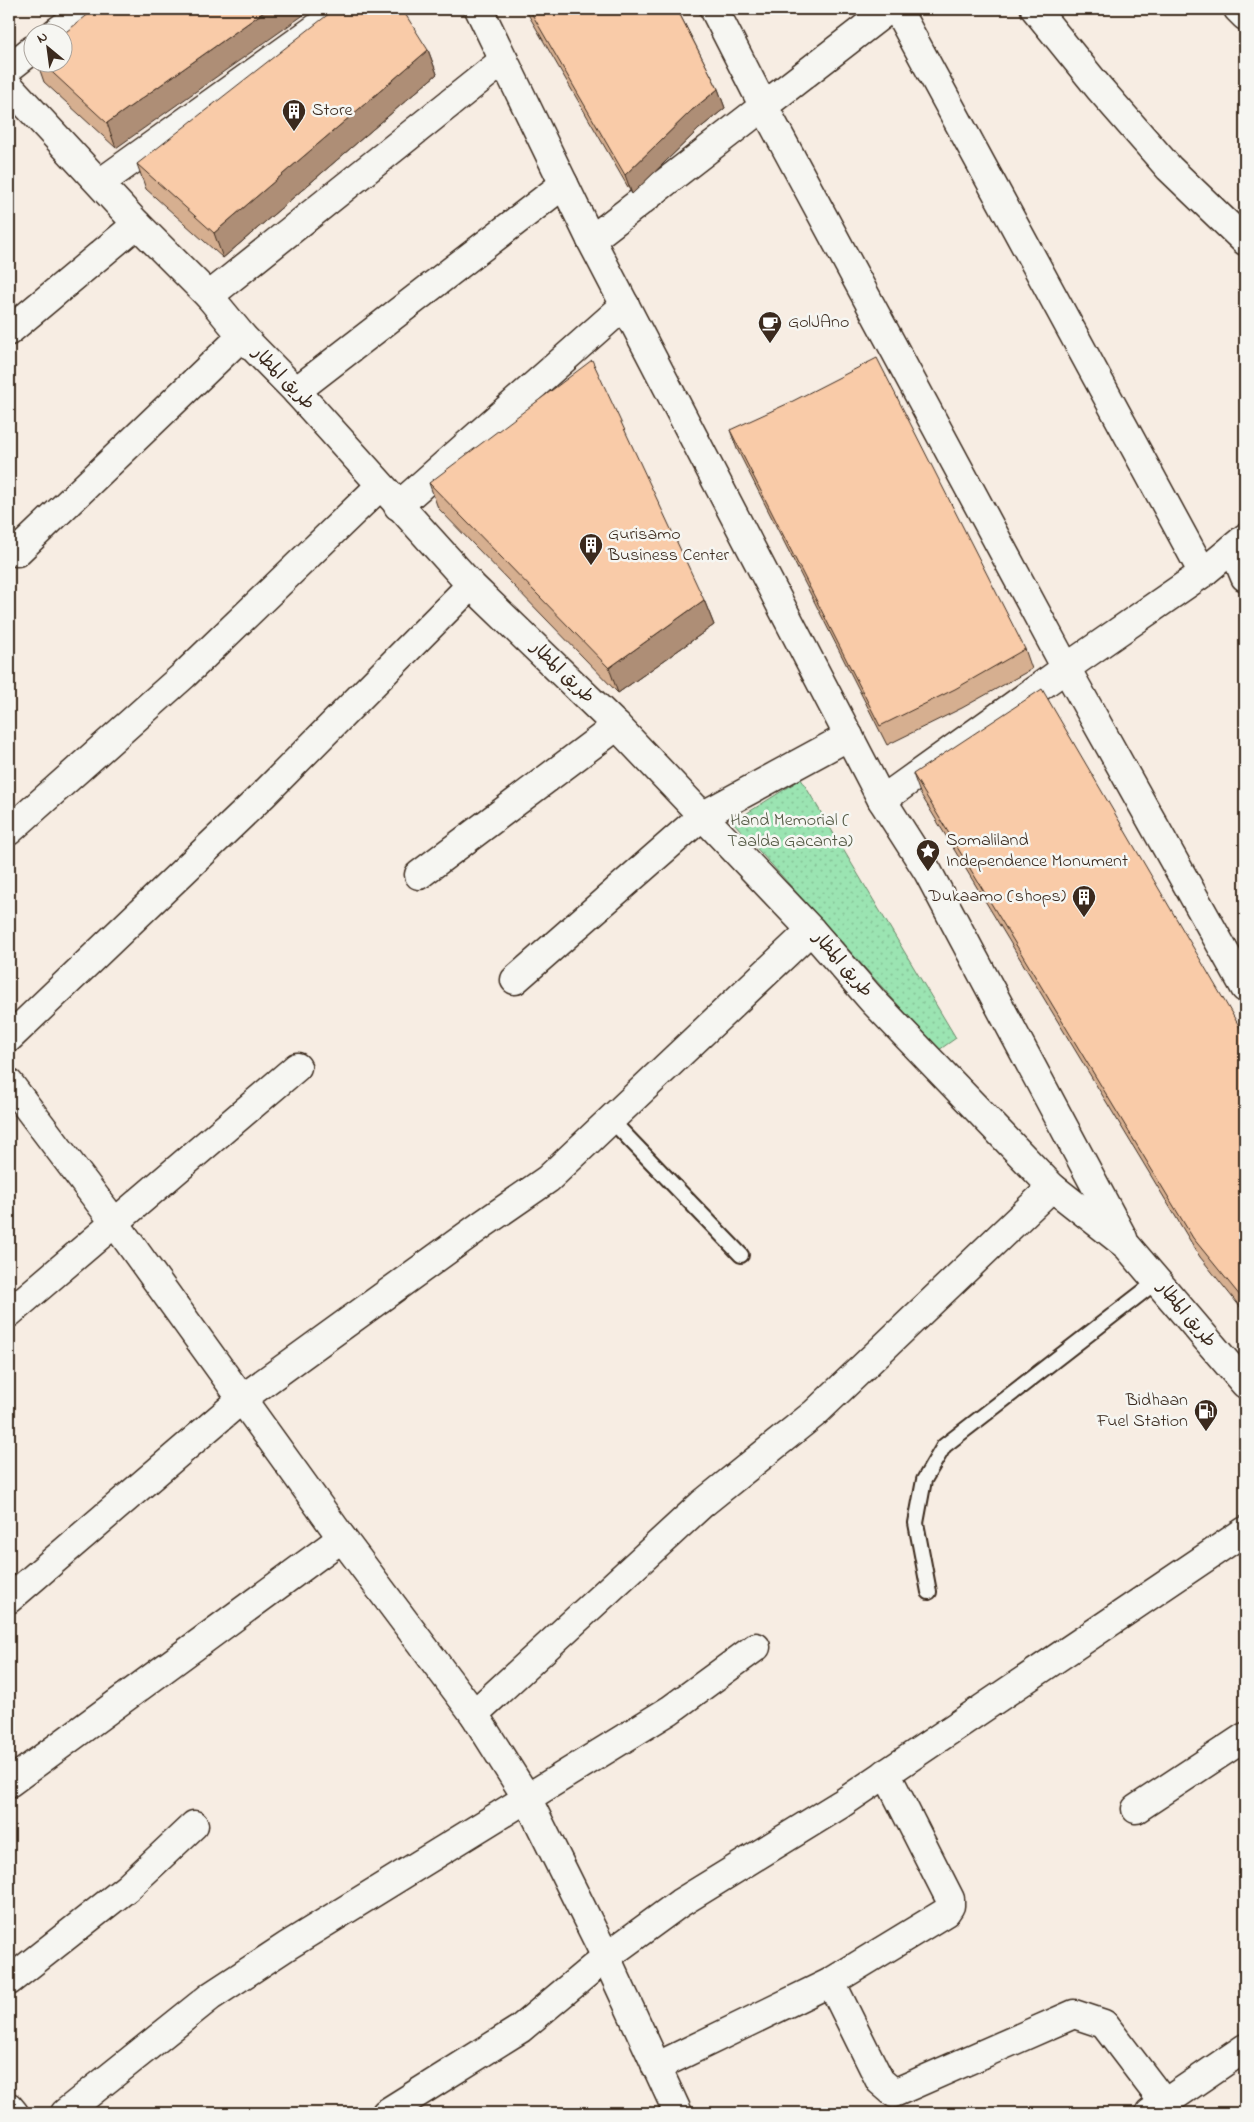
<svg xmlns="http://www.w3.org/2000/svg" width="1254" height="2122" font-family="'Indie Flower','Playpen Sans Arabic',sans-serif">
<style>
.grass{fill:url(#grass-dots);stroke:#6b8768}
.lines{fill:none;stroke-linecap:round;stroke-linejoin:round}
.lane-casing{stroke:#3b2a1e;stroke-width:18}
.street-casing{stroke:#3b2a1e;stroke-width:31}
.secondary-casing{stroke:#3b2a1e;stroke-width:31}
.lane{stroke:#f6f6f2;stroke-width:14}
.street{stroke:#f6f6f2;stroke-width:28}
.secondary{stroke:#f6f6f2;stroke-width:28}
.wall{fill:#d6af90;stroke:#3b2a1e}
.shaded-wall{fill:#ae8e76;stroke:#3b2a1e}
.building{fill:#f9cba8;stroke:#3b2a1e}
.labels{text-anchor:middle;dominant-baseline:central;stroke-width:5;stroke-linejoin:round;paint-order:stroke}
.poi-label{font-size:18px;fill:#3b2a1e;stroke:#f6f6f2;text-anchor:start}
.street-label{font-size:18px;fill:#3b2a1e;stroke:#f6f6f2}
.park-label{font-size:18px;fill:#535843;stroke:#f6f6f2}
</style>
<defs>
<pattern id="grass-dots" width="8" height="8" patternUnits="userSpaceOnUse" patternTransform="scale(1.25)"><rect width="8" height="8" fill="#9be4b2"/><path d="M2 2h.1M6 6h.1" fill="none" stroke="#86c499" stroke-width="1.8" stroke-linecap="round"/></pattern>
</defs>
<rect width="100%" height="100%" fill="#f7ede3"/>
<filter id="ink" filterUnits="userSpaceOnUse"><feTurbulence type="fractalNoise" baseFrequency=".02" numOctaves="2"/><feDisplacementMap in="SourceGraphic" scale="10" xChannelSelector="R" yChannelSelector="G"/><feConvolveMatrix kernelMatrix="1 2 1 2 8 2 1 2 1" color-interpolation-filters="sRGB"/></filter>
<g filter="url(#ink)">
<path class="grass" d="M801,779l155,259 -17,12 -206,-228z"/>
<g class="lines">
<g class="lane-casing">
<g id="lane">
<path d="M611,1120l130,135"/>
<path d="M929,1592l-13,-69 8,-43 20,-34 213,-165"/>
</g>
</g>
<g class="street-casing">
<g id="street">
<path d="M714,9l50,98 302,561 179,320"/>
<path d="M897,9l306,564"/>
<path d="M1035,9l64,79 70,80 76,73"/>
<path d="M1238,9l7,7"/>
<path d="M56,32l32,-23"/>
<path d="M9,68l23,-18"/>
<path d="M100,183l243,-174"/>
<path d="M591,240l298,-231"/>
<path d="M209,296l295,-236"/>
<path d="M9,331l128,-107"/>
<path d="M296,391l268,-207"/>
<path d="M398,506l227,-201"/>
<path d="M1233,548l12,29"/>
<path d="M17,552l225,-216"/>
<path d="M882,800l184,-132 137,-95 42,-35"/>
<path d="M9,831l175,-156 196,-189"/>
<path d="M419,875l198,-149"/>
<path d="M515,980l187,-164 147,-80"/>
<path d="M9,1038l254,-243 208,-210"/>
<path d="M9,1083l106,140 227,315 132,176 53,84 79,159 72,156"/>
<path d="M9,1313l288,-246"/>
<path d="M9,1599l234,-201 240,-174 65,-45 263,-249"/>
<path d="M474,1714l228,-210 113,-91 237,-226"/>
<path d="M886,1773l64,126v7l-4,6 -115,70 49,99 14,12 180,-79 30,10 61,80"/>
<path d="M9,1783l333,-245"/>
<path d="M1136,1809l109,-72"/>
<path d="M9,1981l118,-93 67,-63"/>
<path d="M656,2067l175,-85"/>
<path d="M9,2107l5,6"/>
<path d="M65,2113l146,-117 76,-50 383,-236 86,-63"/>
<path d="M386,2113l134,-84 86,-72 74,-54 161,-99 404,-273"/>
<path d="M1150,2113l95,-65"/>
</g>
</g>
<g class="secondary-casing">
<g id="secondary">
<path d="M479,9l112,231 291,560 46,72 195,366"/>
<path d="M9,86l128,138 72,72 33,40 54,55 175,194 146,141 194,204 62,71 179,186 75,59 118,138"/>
</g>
</g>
<use href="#lane" class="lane"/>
<use href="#street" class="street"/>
<use href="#secondary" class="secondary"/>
</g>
<g class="wall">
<path d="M95,9l21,139 -72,-66 -7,-20h25z"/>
<path d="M525,9h152l41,80 7,19 -26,21 -67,65z"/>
<path d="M428,50l9,24 -214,184 -77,-69 -9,-25z"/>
<path d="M730,430l295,219 7,20 -70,39 -75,37 -150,-296z"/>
<path d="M429,483l275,117 10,25 -96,68 -180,-185z"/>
<path d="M913,774l332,262v277l-45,-56 -280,-464z"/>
</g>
<g class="shaded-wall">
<path d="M268,9h44l-196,139 -9,-25z"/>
<path d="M428,50l9,24 -214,184 -9,-25z"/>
<path d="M718,89l7,19 -26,21 -67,65 -7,-19 67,-65z"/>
<path d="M704,600l10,25 -96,68 -9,-25z"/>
</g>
<g class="building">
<path d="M95,9h173l-161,114 -66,-61h21v-27z"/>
<path d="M335,9h67l26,41 -214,183 -77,-69z"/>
<path d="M529,9h148l41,80 -26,21 -67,65z"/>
<path d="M877,358l148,291 -70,40 -75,37 -150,-296 59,-27z"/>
<path d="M592,360l112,240 -95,68 -180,-185z"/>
<path d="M1042,689l203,347v266l-52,-64 -280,-464z"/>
</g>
</g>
<defs>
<g id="building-pin" transform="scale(1.25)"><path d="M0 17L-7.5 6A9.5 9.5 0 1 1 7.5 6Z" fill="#3b2a1e" stroke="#f6f6f2"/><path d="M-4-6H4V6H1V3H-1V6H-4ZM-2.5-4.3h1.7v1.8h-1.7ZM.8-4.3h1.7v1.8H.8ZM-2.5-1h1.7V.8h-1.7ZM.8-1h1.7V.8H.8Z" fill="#fff"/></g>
<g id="cafe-pin" transform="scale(1.25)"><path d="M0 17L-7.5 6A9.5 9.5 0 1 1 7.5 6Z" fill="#3b2a1e" stroke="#f6f6f2"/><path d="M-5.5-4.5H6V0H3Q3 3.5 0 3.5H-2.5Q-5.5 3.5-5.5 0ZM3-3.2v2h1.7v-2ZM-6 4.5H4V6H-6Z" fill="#fff"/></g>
<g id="sight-pin" transform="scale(1.25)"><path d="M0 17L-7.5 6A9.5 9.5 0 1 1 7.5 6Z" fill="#3b2a1e" stroke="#f6f6f2"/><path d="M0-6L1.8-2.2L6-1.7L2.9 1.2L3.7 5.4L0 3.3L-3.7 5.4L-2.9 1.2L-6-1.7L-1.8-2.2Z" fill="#fff"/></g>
<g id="fuel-pin" transform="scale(1.25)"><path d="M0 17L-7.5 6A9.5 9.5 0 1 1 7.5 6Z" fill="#3b2a1e" stroke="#f6f6f2"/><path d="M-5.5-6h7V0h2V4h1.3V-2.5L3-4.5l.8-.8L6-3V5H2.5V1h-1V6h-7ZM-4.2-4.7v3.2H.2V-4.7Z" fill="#fff"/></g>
</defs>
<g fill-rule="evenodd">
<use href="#building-pin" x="294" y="111"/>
<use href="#cafe-pin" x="770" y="323"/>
<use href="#building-pin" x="591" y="545"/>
<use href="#sight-pin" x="928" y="851"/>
<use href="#building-pin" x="1084" y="897"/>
<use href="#fuel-pin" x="1206" y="1411"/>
</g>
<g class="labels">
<g class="poi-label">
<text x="312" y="111">Store</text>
<text x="788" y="323">GolJAno</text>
<text x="608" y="535">Gurisamo<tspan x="608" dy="21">Business Center</tspan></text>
<text x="946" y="841">Somaliland<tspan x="946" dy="21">Independence Monument</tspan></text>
<text x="1066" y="897" text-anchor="end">Dukaamo (shops)</text>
<text x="1188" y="1401" text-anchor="end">Bidhaan<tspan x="1188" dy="21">Fuel Station</tspan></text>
</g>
<g class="street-label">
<text transform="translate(283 379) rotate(46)">طريق المطار</text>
<text transform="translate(562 673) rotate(44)">طريق المطار</text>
<text transform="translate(842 965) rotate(49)">طريق المطار</text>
<text transform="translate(1186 1315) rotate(50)">طريق المطار</text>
</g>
<g class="park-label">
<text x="790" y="821">Hand Memorial (<tspan x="790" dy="21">Taalda Gacanta)</tspan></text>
</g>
</g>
<rect width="1254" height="2122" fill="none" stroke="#f6f6f2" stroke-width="30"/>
<rect x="15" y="15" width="1224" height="2092" fill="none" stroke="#3b2a1e" stroke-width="2" filter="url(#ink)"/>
<g transform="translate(48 48) rotate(331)"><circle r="24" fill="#f6f6f2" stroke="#aba49d"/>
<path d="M0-4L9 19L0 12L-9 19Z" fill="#3b2a1e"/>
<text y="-8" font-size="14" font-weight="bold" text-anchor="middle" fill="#3b2a1e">N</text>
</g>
</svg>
